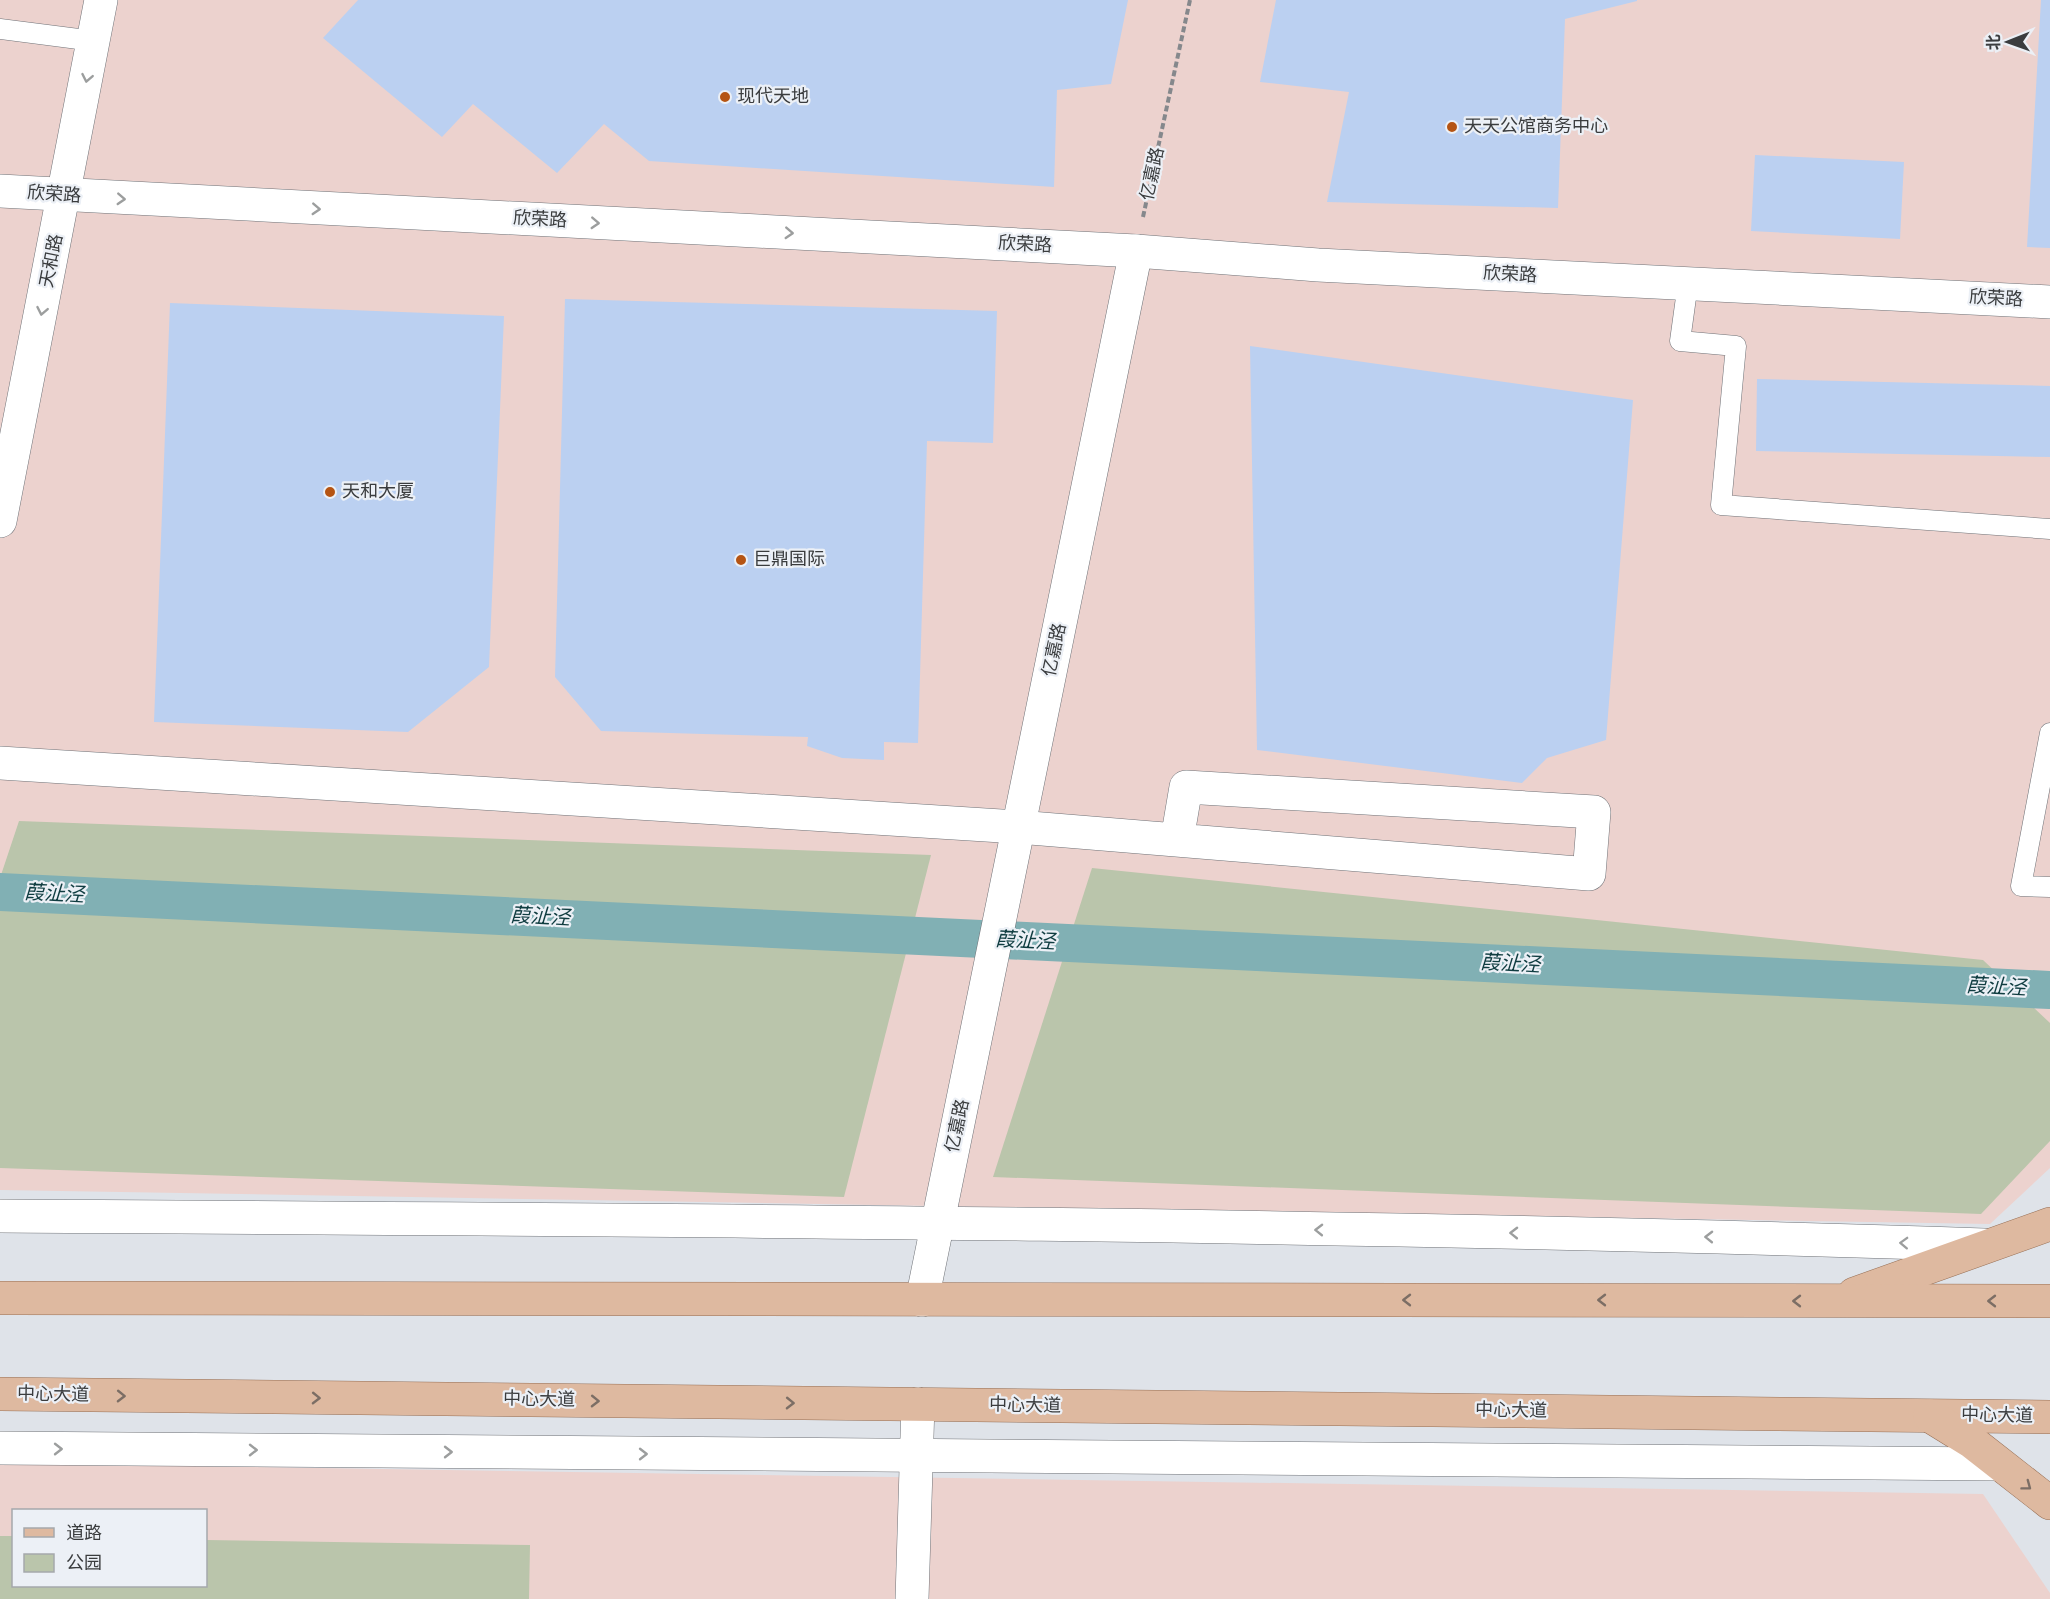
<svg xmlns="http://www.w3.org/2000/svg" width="2050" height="1599" font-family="'Alegreya Sans','Noto Sans SC',sans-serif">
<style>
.commercial{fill:#ecd2ce;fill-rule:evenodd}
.green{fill:#bac5ab}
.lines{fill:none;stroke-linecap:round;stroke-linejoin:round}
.canal{stroke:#81b0b4;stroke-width:38}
.building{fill:#bbd0f1}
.lane-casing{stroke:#6f7277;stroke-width:21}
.street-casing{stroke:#6f7277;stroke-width:34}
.secondary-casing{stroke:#6f7277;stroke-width:34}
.primary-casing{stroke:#966f55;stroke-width:34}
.path{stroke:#85888c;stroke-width:4;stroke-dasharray:6 3;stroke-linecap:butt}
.lane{stroke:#fff;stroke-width:20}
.street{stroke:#fff;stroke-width:33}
.secondary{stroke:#fff;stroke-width:33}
.primary{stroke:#deb9a0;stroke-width:33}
.oneway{stroke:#9c9e9e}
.oneway2{stroke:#7c6e65}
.poi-dot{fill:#b55413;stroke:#ecf0f6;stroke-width:2}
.labels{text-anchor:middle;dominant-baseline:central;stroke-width:4.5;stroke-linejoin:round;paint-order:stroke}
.poi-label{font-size:18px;fill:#3a3c3e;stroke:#ecf0f6;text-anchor:start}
.street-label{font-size:18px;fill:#3a3c3e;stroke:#ecf0f6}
.water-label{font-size:20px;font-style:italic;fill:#103d41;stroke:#ecf0f6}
</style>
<rect width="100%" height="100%" fill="#dfe3e9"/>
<g class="commercial">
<path d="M0,0h2050v1168l-60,56 -1990,-34z"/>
<path d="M0,1463l1983,31 67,99v6h-2050zM14,1510h192v76h-192z"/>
</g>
<g class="green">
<path d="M19,821l912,34 -87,342 -844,-29v-290z"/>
<path d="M1092,868l891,92 67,63v118l-69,73 -988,-37z"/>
<path d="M0,1536h13l1,50h192v-46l324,5 -1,54h-529z"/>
</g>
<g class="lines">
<path class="canal" d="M0,892l2050,98"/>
</g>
<g class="building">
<path d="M358,0h770l-17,84 -54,6 -3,97 -405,-26 -45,-37 -47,49 -84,-69 -31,33 -119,-99z"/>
<path d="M1276,0h361v1l-72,18 -7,189 -231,-6 22,-110 -89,-10z"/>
<path d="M2041,0h9v248l-23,-1z"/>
<path d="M1755,155l149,7 -4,77 -149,-8z"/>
<path d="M565,299l432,12 -4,132 -66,-2 -9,302 -34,-1v18l-42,-2 -35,-12 1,-9 -207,-6 -46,-54z"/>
<path d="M170,303l334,13 -15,351 -81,65 -254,-10z"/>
<path d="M1250,346l383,54 -27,340 -59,18 -25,25 -265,-33z"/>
<path d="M1757,379l293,7v71l-294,-6z"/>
</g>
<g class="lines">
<g class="lane-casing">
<g id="lane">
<path d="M0,29l94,12"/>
<path d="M1688,283l-8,58 56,5 -15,159 329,24"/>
<path d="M2050,733l-29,153 29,1"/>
</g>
</g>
<g class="street-casing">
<g id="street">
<path d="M0,191l1136,60 182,14 732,37"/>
<path d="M0,763l1018,64 571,47 5,-62 -408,-25 -9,53"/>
</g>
</g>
<g class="secondary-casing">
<g id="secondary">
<path d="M0,521l101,-521"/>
<path d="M0,1216c661,4 1323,7 1984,29"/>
<path d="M922,1300l214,-1049"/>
<path d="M0,1448l1998,16"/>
<path d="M912,1599l6,-195"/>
</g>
</g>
<g class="primary-casing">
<g id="primary">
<path d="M1854,1294l196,-70"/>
<path d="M0,1298l2050,3"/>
<path d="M0,1394l2050,23"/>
<path d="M1930,1416l42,26 78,61"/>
</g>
</g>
<path class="path" d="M1143,217l47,-217"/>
<use href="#lane" class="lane"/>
<use href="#street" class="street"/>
<use href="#secondary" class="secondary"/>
<use href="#primary" class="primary"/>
</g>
<defs><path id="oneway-chevron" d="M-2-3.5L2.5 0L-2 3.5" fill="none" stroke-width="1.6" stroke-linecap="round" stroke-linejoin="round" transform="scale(1.5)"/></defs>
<g class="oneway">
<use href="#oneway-chevron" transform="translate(87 78) rotate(101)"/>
<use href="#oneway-chevron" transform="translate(121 199) rotate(3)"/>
<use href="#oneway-chevron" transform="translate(316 209) rotate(3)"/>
<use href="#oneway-chevron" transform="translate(595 223) rotate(3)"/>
<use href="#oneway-chevron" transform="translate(789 233) rotate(3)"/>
<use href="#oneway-chevron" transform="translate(42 311) rotate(101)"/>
<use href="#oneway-chevron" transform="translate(1319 1230) rotate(-179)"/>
<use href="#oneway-chevron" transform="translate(1514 1233) rotate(-179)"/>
<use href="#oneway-chevron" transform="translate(1709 1237) rotate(-179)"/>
<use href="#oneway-chevron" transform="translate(1904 1243) rotate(-178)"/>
<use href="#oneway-chevron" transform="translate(58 1449)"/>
<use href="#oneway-chevron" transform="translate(253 1450)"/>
<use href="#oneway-chevron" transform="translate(448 1452)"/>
<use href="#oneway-chevron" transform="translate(643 1454)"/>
</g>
<g class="oneway2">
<use href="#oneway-chevron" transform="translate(1407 1300) rotate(-180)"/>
<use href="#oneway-chevron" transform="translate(1602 1300) rotate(-180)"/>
<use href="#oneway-chevron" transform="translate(1797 1301) rotate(-180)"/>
<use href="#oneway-chevron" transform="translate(1992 1301) rotate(-180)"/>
<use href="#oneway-chevron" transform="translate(121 1396) rotate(1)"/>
<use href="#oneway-chevron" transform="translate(316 1398) rotate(1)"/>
<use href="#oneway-chevron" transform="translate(595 1401) rotate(1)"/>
<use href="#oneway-chevron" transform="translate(790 1403) rotate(1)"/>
<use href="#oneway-chevron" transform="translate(2027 1486) rotate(37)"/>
</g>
<g class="poi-dot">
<circle cx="725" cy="97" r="6"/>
<circle cx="1452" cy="127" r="6"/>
<circle cx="330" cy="492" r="6"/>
<circle cx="741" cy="560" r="6"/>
</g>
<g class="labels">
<g class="poi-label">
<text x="737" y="97">现代天地</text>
<text x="1464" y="127">天天公馆商务中心</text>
<text x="342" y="492">天和大厦</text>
<text x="753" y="560">巨鼎国际</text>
</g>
<g class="street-label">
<text transform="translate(1153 174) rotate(-78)">亿嘉路</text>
<text transform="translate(54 195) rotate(4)">欣荣路</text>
<text transform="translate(540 220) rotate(3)">欣荣路</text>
<text transform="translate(1025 245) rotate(3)">欣荣路</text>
<text transform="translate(52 261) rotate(-79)">天和路</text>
<text transform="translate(1510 275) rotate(3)">欣荣路</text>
<text transform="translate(1996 299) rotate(3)">欣荣路</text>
<text transform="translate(1055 650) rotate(-78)">亿嘉路</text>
<text transform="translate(958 1126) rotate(-78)">亿嘉路</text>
<text transform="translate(53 1395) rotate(1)">中心大道</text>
<text transform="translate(539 1400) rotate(1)">中心大道</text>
<text transform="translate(1025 1406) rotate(1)">中心大道</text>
<text transform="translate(1511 1411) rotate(1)">中心大道</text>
<text transform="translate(1997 1416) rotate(1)">中心大道</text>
</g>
<g class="water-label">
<text transform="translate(54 894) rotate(3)">葭沚泾</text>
<text transform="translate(540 917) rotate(3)">葭沚泾</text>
<text transform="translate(1025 941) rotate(3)">葭沚泾</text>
<text transform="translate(1510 964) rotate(3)">葭沚泾</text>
<text transform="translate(1996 987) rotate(3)">葭沚泾</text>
</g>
</g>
<rect x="12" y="1509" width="195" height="78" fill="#ecf0f6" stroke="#a5a8ac" stroke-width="1.5"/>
<rect x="24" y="1528" width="30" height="9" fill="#deb9a0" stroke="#a5a8ac" stroke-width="1.5"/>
<text x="66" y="1539" font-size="18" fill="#3a3c3e">道路</text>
<rect x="24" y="1554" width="30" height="18" fill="#bac5ab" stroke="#a5a8ac" stroke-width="1.5"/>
<text x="66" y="1569" font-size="18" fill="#3a3c3e">公园</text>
<g transform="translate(2008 42) rotate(269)" stroke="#ecf0f6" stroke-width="4.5" paint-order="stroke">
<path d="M0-4.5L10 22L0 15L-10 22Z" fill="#3a3c3e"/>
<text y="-9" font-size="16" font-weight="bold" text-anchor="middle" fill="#3a3c3e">北</text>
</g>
</svg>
